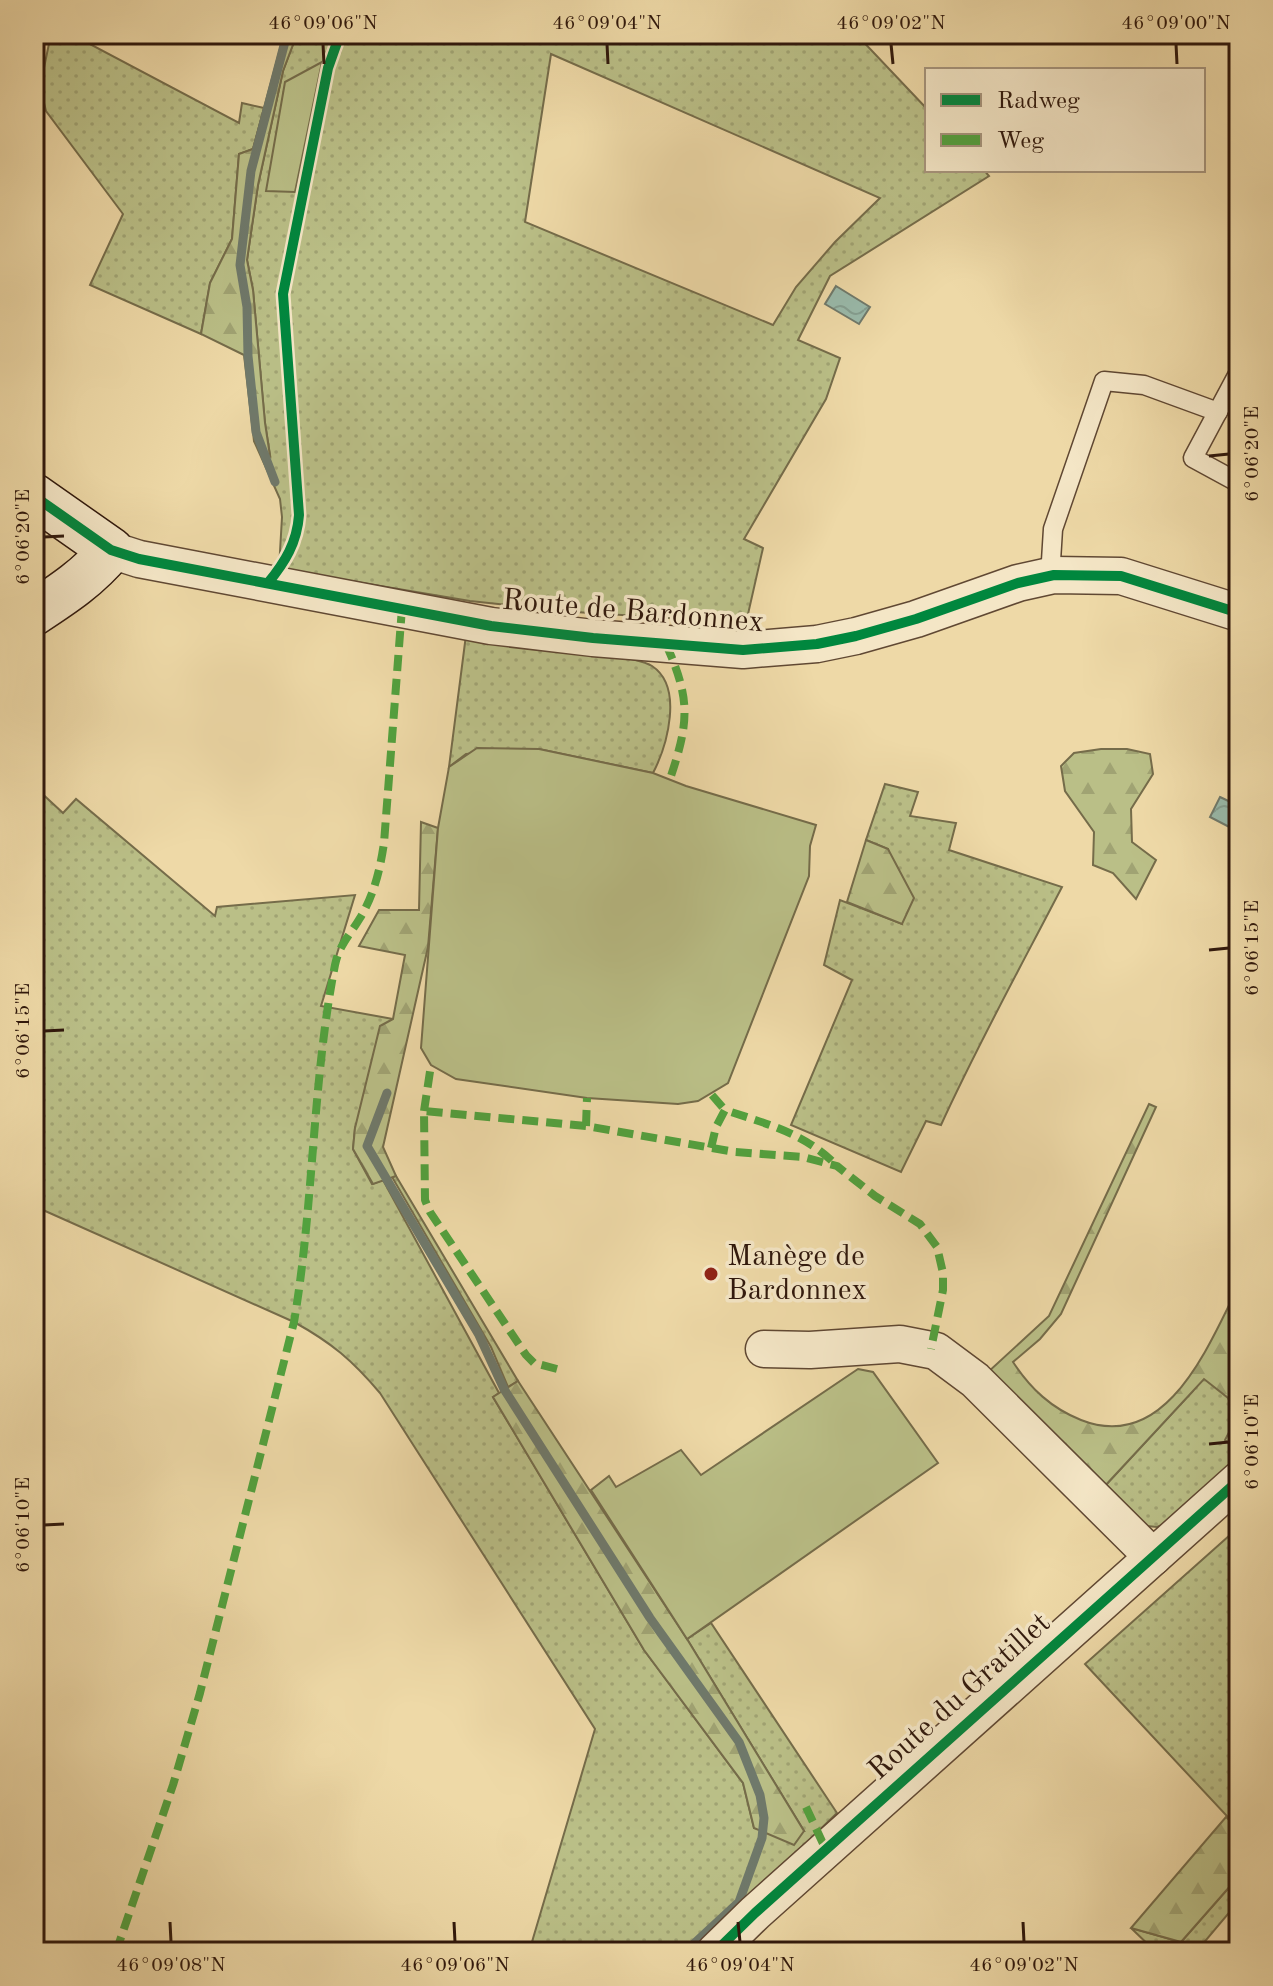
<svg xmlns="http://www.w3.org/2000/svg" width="1273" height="1986" font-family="'Old Standard TT',serif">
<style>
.grass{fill:url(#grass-dots);stroke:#756c4a;stroke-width:2;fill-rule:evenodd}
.forest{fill:url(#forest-firs);stroke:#756c4a;stroke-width:2}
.park{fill:#babf87;stroke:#756c4a;stroke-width:2}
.water{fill:url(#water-waves);stroke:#6f796b;stroke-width:2}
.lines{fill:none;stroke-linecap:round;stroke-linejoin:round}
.stream{stroke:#6f796b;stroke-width:9}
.lane-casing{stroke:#604833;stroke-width:21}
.street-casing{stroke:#604833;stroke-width:39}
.secondary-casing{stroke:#30180c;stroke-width:47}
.lane{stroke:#f4e6c6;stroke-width:18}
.street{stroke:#f4e6c6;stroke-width:36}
.secondary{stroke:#f4e6c6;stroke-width:44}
.quiet{stroke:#52a13e;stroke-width:8;stroke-dasharray:16 8;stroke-linecap:butt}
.cycleway-casing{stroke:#f4e6c6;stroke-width:15}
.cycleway{stroke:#00873e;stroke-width:10}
.ticks{fill:none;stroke:#30180c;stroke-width:3}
.poi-dot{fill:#8f2418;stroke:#f4e6c6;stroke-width:3}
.labels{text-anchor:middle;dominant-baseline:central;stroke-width:7;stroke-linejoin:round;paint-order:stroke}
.street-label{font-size:30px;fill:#30180c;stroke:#f4e6c6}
.poi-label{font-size:30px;fill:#30180c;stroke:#f4e6c6;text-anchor:start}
.neatline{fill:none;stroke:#30180c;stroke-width:3}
.ticks-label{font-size:20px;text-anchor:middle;fill:#30180c}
</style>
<defs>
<pattern id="grass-dots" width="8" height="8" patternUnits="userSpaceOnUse" patternTransform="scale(2)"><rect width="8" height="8" fill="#babf87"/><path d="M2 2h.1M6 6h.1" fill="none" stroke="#a0a373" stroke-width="1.8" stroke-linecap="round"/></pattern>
<pattern id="forest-firs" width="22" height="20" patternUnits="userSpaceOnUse" patternTransform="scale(2)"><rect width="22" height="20" fill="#babf87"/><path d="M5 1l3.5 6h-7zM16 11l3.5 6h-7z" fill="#a0a373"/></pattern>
<pattern id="water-waves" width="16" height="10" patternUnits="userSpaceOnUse" patternTransform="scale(2)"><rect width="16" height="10" fill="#99baab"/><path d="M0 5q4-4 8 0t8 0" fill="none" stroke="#849f92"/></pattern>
</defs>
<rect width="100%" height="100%" fill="#eed9a7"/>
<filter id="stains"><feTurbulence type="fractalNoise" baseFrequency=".0025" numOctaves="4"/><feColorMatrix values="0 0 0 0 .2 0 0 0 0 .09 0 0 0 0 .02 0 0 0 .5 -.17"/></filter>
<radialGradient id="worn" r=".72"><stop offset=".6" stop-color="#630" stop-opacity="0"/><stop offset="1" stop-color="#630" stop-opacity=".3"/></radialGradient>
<g class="grass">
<path d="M51,34h20l168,89 3,-20 22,5 -11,41 -14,5 -7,85 -22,44 -9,51 -111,-49 33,-71 -77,-103 -6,-24z"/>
<path d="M297,34h559l71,75v61h57l5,6 -159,100 -32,64 42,18 -14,41 -82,140 19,9 -17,75 -171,-11 -105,-11 -191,-32 3,-52 -2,-18 -26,-58 16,14 -5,-32 -12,-133 -6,-30 11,-75 25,-114zM551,54l329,144 -45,44 -39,45 -23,38 -248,-103z"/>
<path d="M466,635l162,23c7,2 18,4 24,8 32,21 15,80 1,107l-114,-24 -73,5 -17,13z"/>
<path d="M885,784l33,8 -8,24 46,7 -7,27 113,37c-41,79 -84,157 -121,238l-15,-4 -25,51 -110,-47 61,-145 -28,-15 16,-65 62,24 -14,-75 -22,-9z"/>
<path d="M36,788l27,25 13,-14 139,117 2,-9 138,-12 -34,111 72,13 -38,109 -2,21 19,35 11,-4 116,213 -6,4 151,253 99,133 11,45 50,3 -117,-192 24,-16 126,190 -143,139h-165l66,-223 -215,-336c-28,-33 -48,-50 -86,-71l-260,-116v-415z"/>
<path d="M396,1176l122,205 -10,6 -17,-40 -99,-170z"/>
<path d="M1239,1300v158l-70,64 -12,5 -10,-1 -44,-38 90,-97z"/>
<path d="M1239,1527v302l-154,-165z"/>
<path d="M1239,1876v25l-43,51h-40l-25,-24 50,14z"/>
</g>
<g class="forest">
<path d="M284,34h13l-14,37 -25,114 -11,75 6,30 12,133 5,33 -16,-15 -10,-86 -43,-21 9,-51 22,-44 7,-85 14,-5z"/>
<path d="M1101,749h26l23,5 3,20 -22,35 1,33 24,18 -20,39 -23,-26 -20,-8 1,-33 -29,-41 -4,-25 13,-13z"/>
<path d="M421,822l17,6 -10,119 -45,200 13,29 -23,8 -20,-35 2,-21 25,-102 13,-7 12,-64 -46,-9 20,-36h40z"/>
<path d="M866,840l22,9 26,49 -12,26 -55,-22z"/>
<path d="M1149,1104l7,3 -95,207 -21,25 -27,23c18,27 38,46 68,58 86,34 128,-76 158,-135v161l-3,4 -11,-10 12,-23 -9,-19 -24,-19 -101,109 -116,-115 62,-57z"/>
<path d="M518,1381l169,258 117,192 -10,14 -40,-17 -11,-45 -99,-133 -151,-253z"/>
<path d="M1226,1817l13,12v47l-58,66 -50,-14z"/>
</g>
<g class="park">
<path d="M322,62l-27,130 -29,-1 19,-109z"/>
<path d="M477,748l62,1 114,24 33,13 130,39 -6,21 -1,30 -81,207 -30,18 -20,3 -91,-6 -131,-19 -25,-14 -10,-17 17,-220 11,-61z"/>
<path d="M858,1369l15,3 65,91 -251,176 -96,-149 18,-14 7,11 65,-37 20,25z"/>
</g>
<g class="water">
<path d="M836,286l34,21 -11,17 -34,-20z"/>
<path d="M1220,797l19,9v26l-29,-15z"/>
</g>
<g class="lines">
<g class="stream">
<path d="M275,482l-19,-50 -8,-76 -1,-49 -7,-42 11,-94 36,-137"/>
<path d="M387,1093l-20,53 112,189 25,54 146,229 89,124 21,53 4,23 -2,20 -23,64 -54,50"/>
</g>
<g class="lane-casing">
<g id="lane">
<path d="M1239,372l-46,86 46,25"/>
<path d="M1054,575l-3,-14 2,-32 51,-148 40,4 74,27"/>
</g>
</g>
<g class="street-casing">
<g id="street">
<path d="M111,550l28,9 352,67 102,12 150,12 74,-6 39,-8 60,-17 102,-36 36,-8 67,1 118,37"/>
<path d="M764,1349l46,1 90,-6 36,7 39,29 178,177"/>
<path d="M715,1952l40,-39 484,-433"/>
</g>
</g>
<g class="secondary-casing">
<path id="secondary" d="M34,496l77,54c-22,27 -48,44 -77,63"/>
</g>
<use href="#lane" class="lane"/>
<use href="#street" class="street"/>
<use href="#secondary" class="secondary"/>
<g class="quiet">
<path d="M666,644c25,56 23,78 4,135"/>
<path d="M712,1095l13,15"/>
<path d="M424,1111l7,-46"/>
<path d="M586,1126l1,-28"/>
<path d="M711,1148l5,-21 9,-17c39,13 79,23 109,53"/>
<path d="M557,1369l-23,-6 -8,-8 -96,-143 -5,-12 -1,-89 162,15 149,26 68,5 34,9 38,30 45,28 17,23 6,26v17l-12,59"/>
<path d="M806,1807l20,43"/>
<path d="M116,1952l57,-167 27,-92 94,-371c20,-118 18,-239 41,-357 4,-20 15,-30 25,-47 14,-23 20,-48 24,-75l18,-235"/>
</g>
<g class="cycleway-casing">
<g id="cycleway">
<path d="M34,496l77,54 28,9 352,67 102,12 150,12 74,-6 39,-8 60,-17 102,-36 36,-8 67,1 118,37"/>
<path d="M268,583c17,-21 29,-40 31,-68l-16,-221 45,-226 12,-34"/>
<path d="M715,1952l40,-39 484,-433"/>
</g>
</g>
<use href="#cycleway" class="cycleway"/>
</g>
<path class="ticks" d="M323,44l1,20M607,44l1,20M891,44l2,20M1176,44l1,20M1209,456l20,-2M44,537l20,-1M1209,950l20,-2M44,1031l20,-1M1209,1444l20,-2M44,1525l20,-1M170,1922l1,20M454,1922l1,20M738,1922l2,20M1023,1922l1,20"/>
<circle class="poi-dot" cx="711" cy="1274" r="8"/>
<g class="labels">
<g class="street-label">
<text transform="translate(633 612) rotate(5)">Route de Bardonnex</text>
<text transform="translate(960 1697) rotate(-42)">Route du Gratillet</text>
</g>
<g class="poi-label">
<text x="727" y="1257">Manège de<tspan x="727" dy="34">Bardonnex</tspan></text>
</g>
</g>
<rect width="1273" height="1986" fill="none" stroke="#eed9a7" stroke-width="88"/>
<rect x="925" y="68" width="280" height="104" fill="#f4e6c6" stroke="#a6947c" stroke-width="2"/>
<rect x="941" y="94" width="40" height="12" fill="#00873e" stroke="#a6947c" stroke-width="2"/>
<text x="997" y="108" font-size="24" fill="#30180c">Radweg</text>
<rect x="941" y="134" width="40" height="12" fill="#52a13e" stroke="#a6947c" stroke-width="2"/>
<text x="997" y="148" font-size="24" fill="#30180c">Weg</text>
<rect x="44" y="44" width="1185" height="1898" class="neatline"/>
<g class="ticks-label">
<text x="323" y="29">46°09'06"N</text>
<text x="607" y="29">46°09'04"N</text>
<text x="891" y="29">46°09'02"N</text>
<text x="1176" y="29">46°09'00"N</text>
<text transform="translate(1251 454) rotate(-90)" y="7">6°06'20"E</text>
<text transform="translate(22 537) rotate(-90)" y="7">6°06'20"E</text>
<text transform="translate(1251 948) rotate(-90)" y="7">6°06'15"E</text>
<text transform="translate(22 1031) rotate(-90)" y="7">6°06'15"E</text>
<text transform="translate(1251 1442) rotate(-90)" y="7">6°06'10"E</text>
<text transform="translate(22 1525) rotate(-90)" y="7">6°06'10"E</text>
<text x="171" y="1971">46°09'08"N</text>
<text x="455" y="1971">46°09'06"N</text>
<text x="740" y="1971">46°09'04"N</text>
<text x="1024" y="1971">46°09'02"N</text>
</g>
<rect width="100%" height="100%" filter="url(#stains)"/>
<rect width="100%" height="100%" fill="url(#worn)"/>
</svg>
